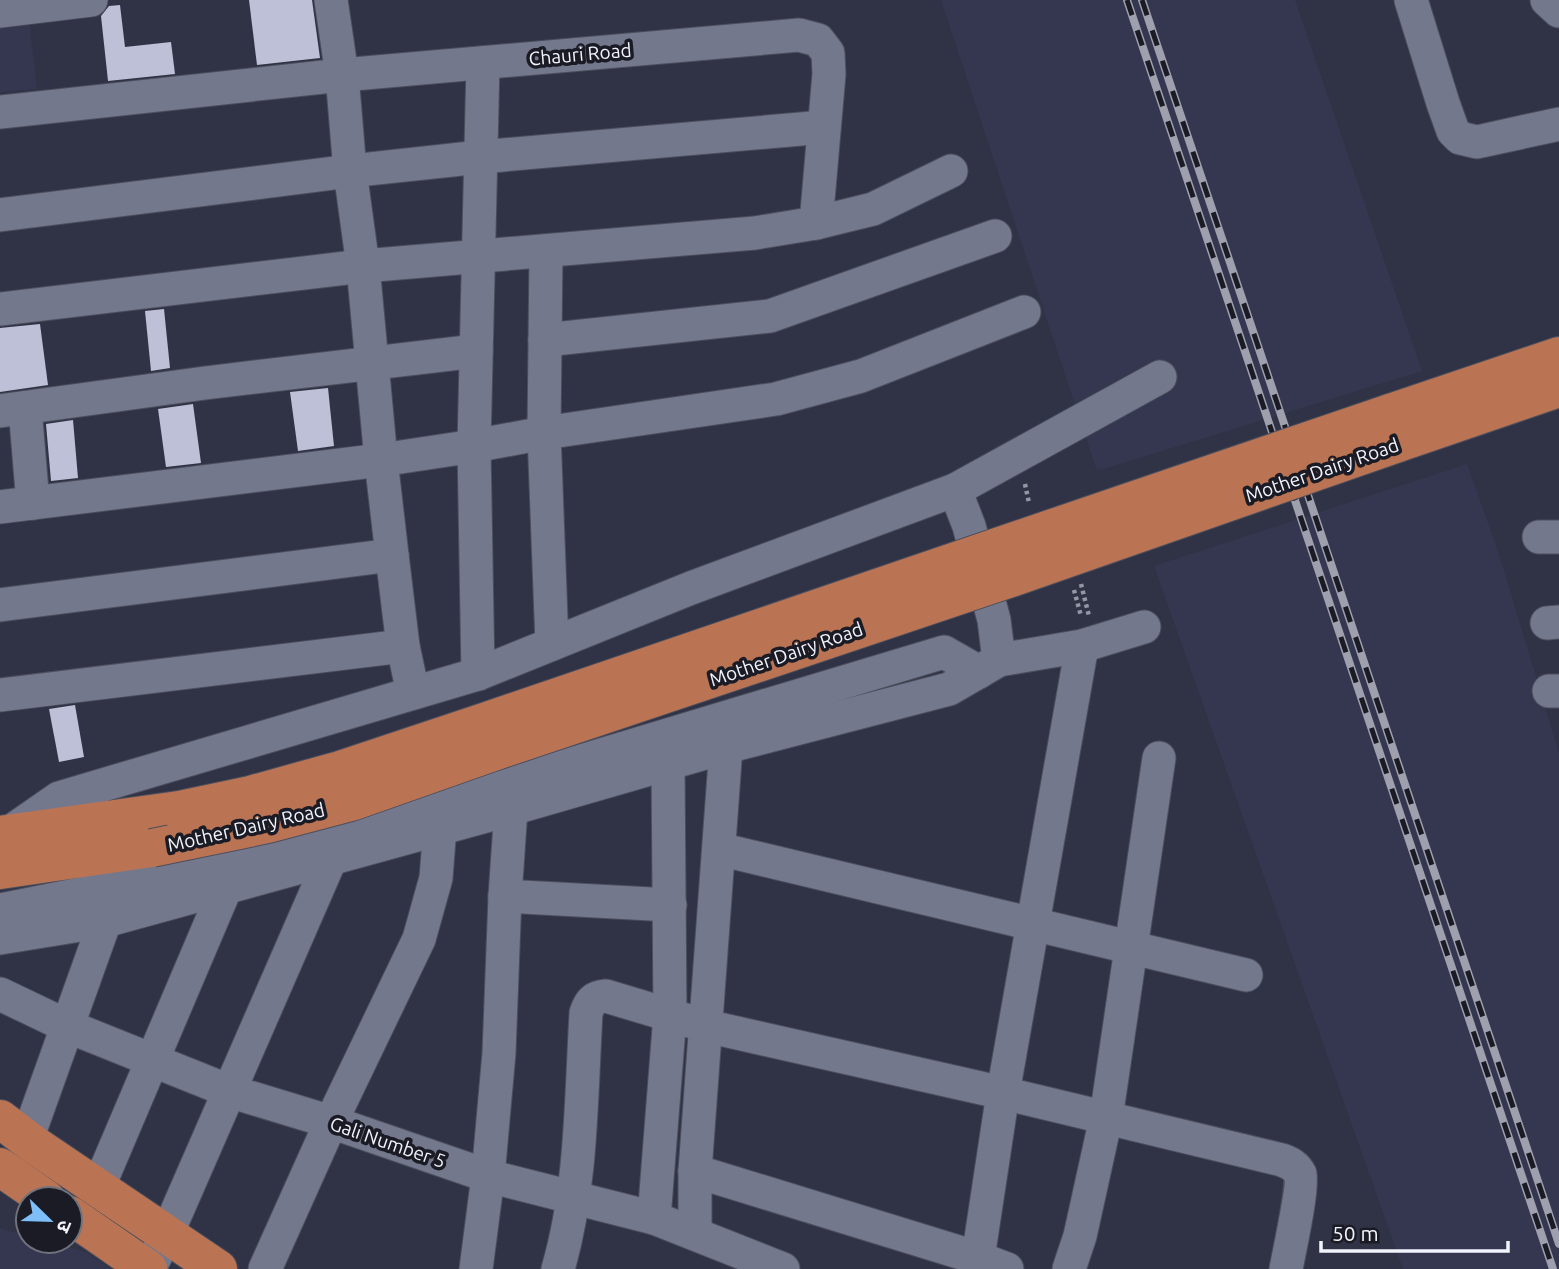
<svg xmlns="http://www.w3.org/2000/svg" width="1559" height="1269" font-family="Ubuntu,'Noto Sans Devanagari',sans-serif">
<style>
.built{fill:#353750}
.building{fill:#bdc0d7}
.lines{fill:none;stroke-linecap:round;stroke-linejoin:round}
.minor-casing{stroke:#4c4e5d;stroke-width:35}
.major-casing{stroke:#4c4e5d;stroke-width:40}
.path{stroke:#9496a4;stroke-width:4.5;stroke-dasharray:3.5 3.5;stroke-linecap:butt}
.minor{stroke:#74788d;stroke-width:33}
.major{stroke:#ba7454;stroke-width:38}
.rail-casing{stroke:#9ea0ad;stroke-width:8}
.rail{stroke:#1a1b24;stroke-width:5;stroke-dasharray:16;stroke-linecap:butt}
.major-bridge-casing{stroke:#4c4e5d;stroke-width:40;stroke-linecap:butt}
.major-bridge{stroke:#ba7454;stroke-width:38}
.labels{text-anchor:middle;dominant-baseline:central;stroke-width:7;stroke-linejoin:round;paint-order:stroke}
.street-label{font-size:19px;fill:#f2f4fd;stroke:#1a1b24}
</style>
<rect width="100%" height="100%" fill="#303345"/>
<g class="built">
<path d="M941,0h354l127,371 -325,100z"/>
<path d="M29,20l8,69 -37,3v-68z"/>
<path d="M1467,464l31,87 61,202v516h-156l-249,-703z"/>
<path d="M0,1228l28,8v5h18l40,11 24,17h-110z"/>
</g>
<g class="building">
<path d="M249,0h63l8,58 -63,7z"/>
<path d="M120,5l5,42 46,-5 4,32 -67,7 -7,-65 8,-10z"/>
<path d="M164,309l6,59 -19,3 -6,-60z"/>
<path d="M40,324l8,61 -48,7v-64z"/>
<path d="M328,388l6,58 -36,5 -8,-59z"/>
<path d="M193,404l8,59 -35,4 -8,-58z"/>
<path d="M73,420l5,58 -27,3 -5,-57z"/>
<path d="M75,705l9,52 -25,5 -10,-53z"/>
</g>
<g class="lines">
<g class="minor-casing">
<g id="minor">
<path d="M331,0l11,75 8,96 13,95 18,194 11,95 11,91 10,47"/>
<path d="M1411,0l32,103 10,28 7,7 17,4 82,-18"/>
<path d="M1547,0l12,11"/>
<path d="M0,11l91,-11"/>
<path d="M0,112l342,-37 457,-40 19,5 10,13 1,21 -13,149"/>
<path d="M0,215l350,-44 130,-14 344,-30"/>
<path d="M546,251l-2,182 8,211"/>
<path d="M0,309l363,-43 392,-33 61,-10 57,-14 78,-38"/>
<path d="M545,340l225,-24 225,-80"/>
<path d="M25,408l8,95"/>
<path d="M0,411l205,-28 271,-32"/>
<path d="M955,490l14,36 25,94 5,40"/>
<path d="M0,507l381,-47 93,-14 70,-13 232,-34 85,-23 163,-64"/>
<path d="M1539,537h20"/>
<path d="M0,605l392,-50"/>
<path d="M1547,623l12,-1"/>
<path d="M478,674l-4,-228 9,-383"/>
<path d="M1549,691h10"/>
<path d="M0,695l403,-49"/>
<path d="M6,835l53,-37 419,-124 213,-86 264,-98 205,-113"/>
<path d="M719,849l527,126"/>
<path d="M505,896l165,9"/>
<path d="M0,910l145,-29 260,-67 539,-162 35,20"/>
<path d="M0,938l105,-17 406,-112 215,-62 223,-58 50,-29 83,-14 62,-19"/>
<path d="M0,994l67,32 162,65 102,31 157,54 166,42 129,51"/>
<path d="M27,1139l78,-218"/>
<path d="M695,1171l283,87 29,11"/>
<path d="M98,1188l128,-301"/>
<path d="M654,1218l16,-203 -2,-251"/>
<path d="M695,1233v-62l31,-424"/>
<path d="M978,1258l25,-165 79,-447"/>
<path d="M149,1269l18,-35 164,-376"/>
<path d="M265,1269l66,-147 88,-183 17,-61 4,-51"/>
<path d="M476,1269l12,-93 11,-123 6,-157 6,-87"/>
<path d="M558,1269c24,-83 23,-171 28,-256 4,-12 8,-16 20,-17l100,30 297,67 279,67c8,3 14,6 18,14 4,10 -11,79 -14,95"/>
<path d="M1069,1269l11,-33 26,-118 53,-360"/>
</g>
</g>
<g class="major-casing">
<g id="major">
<path d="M1390,413l169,-57"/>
<path d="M1398,443l161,-55"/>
<path d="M0,835l179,-25"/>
<path d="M0,870l152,-22"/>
<path d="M0,1119l33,25 185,125"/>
<path d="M0,1167l46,32"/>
<path d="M70,1215l78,54"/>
</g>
</g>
<g class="path">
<path d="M1025,484l4,19"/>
<path d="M1081,584l8,32"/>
<path d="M1074,590l7,26"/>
</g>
<use href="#minor" class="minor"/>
<use href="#major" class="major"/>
<g class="rail-casing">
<g id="rail">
<path d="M1127,0l426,1269"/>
<path d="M1142,0l417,1244"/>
</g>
</g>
<use href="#rail" class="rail"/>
<g class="major-bridge-casing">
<g id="major-bridge">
<path d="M179,810l71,-15 90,-25 147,-49 903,-308"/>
<path d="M152,848l116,-24 83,-22 142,-50 524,-176 381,-133"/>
</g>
</g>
<use href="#major-bridge" class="major-bridge"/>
</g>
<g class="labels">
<g class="street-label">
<text transform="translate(580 54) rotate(-5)">Chauri Road</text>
<text transform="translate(1322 470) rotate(-19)">Mother Dairy Road</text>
<text transform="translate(786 654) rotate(-19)">Mother Dairy Road</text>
<text transform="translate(246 827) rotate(-13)">Mother Dairy Road</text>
<text transform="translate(388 1142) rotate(19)">Gali Number 5</text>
</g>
</g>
<g transform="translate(49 1220) rotate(113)"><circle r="33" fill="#1a1b24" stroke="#70727b" stroke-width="2"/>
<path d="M0-5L12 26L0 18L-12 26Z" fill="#7ebef9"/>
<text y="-10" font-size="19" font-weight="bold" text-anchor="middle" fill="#f2f4fd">उ</text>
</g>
<path d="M1321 1241v10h187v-10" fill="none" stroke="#f2f4fd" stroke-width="3.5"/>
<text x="1332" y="1241" font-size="21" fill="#f2f4fd" stroke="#1a1b24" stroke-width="5" paint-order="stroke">50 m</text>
</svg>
